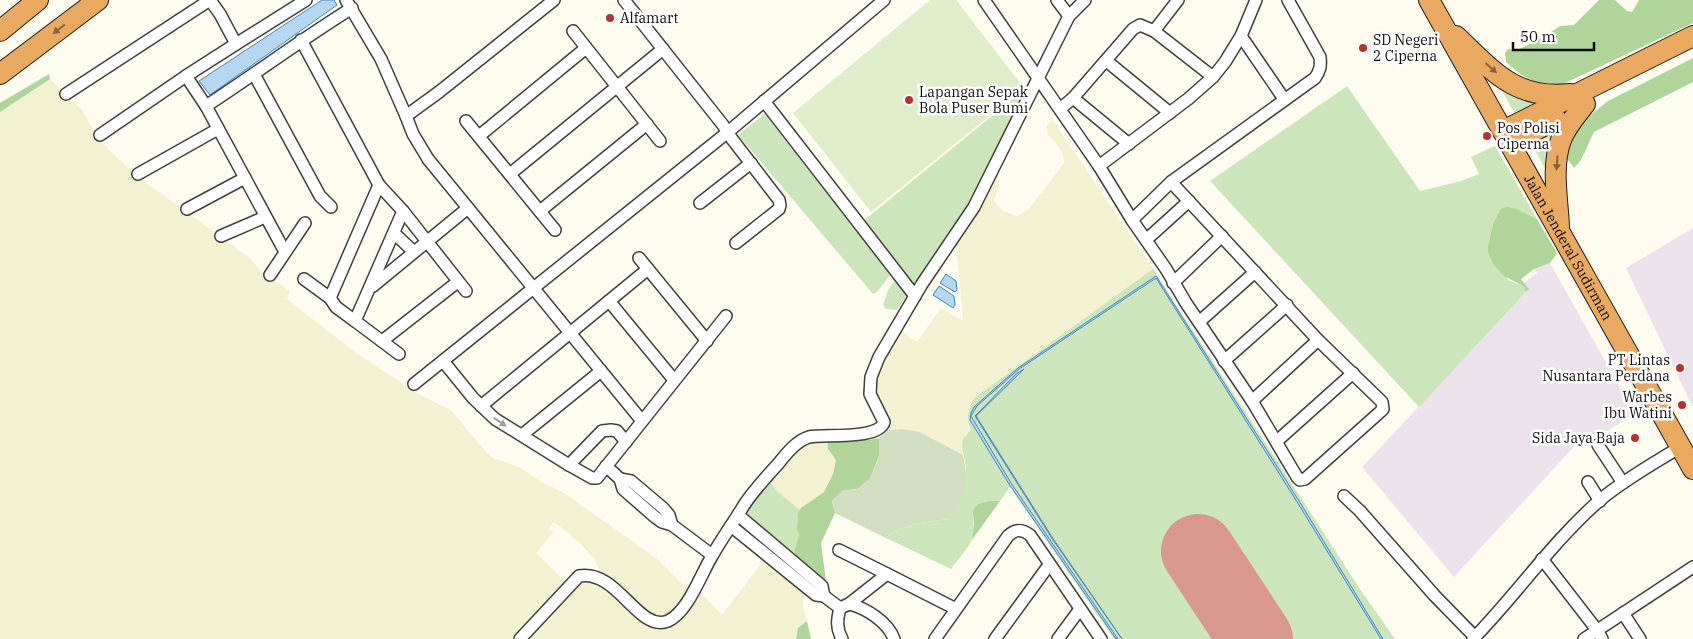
<svg xmlns="http://www.w3.org/2000/svg" width="1693" height="639" viewBox="0 0 1693 639" font-family="'IBM Plex Serif',serif">
<rect width="100%" height="100%" fill="#fefcee"/>
<g fill="#ebe2eb">
<path d="M1693,228V406H1692L1626,268Z"/>
<path d="M1550,263L1635,414L1607,431L1593,434L1580,440L1454,577L1362,467L1529,289L1524,283L1537,273L1534,269Z"/>
</g>
<g fill="#f2f1d0">
<path d="M50,79L82,110L99,139L115,156L141,179L250,258L260,270L290,292L287,299L355,352L420,395L451,410L485,451L493,458L521,468L545,484L563,492L656,558L686,588L691,587L671,616H662L650,613L643,609L620,585L601,574L595,560L578,541L554,522L549,528L553,533L536,553L568,584L516,639H0V112Z"/>
<path d="M1052,119L1153,269L974,398L971,429L966,434L962,447L963,455L932,438L902,429L888,430L887,423L876,395L878,373L898,329L917,342L941,308L963,321L956,243L970,223L986,198L998,168L999,186L994,201L1003,211L1017,216L1029,209L1064,163L1063,154L1056,143L1048,135L1047,126Z"/>
<path d="M827,438L828,449L836,460L833,474L824,492L805,505L800,510L778,492L769,481L792,453L808,443Z"/>
<path d="M764,560L803,592V608L807,621L798,628L796,639H527L573,587L586,580H596L636,614L658,629H669L675,622L698,590L722,615Z"/>
</g>
<g fill="#cde5ba">
<path d="M1497,82L1548,99L1515,114Z"/>
<path d="M1347,86L1420,191L1461,181L1479,174L1471,157L1495,146L1537,219L1517,209L1493,224L1488,245L1508,280L1523,286L1526,292L1419,407L1210,181Z"/>
<path d="M1025,89L972,200L912,287L862,222Z"/>
<path d="M766,113L856,226L891,274L877,292L873,294L738,135Z"/>
<path d="M1560,124L1549,176L1531,142Z"/>
<path d="M1153,269L1360,589L1395,639H1285L1218,538L1177,564L1226,639H1114L1010,487L1000,501L978,504C969,519 977,525 972,539C968,549 957,560 951,569L886,538C897,525 932,521 949,519L962,495L966,467L962,447L963,439L971,429C965,418 969,409 974,398Z"/>
<path d="M896,279L908,294L897,310L886,309L883,305L888,290Z"/>
<path d="M769,481L778,492L800,510C796,518 798,526 799,534C800,541 796,548 794,554L743,515Z"/>
</g>
<g fill="#b0d59a">
<path d="M1599,0H1615L1627,11L1632,12L1639,0H1693V23L1563,84C1536,85 1526,80 1506,62L1505,53L1508,49L1517,50L1544,37L1560,26L1574,25Z"/>
<path d="M1693,58V82L1594,132C1587,145 1584,159 1574,168L1566,157L1579,124L1608,101Z"/>
<path d="M49,74L50,79L0,112V103Z"/>
<path d="M1507,207L1517,209L1537,219L1557,253L1550,263L1534,269L1521,279L1529,289L1526,292L1523,286L1504,276L1494,265L1488,253V245L1493,224L1501,209Z"/>
<path d="M827,438L869,440L879,438V456L870,479L857,489L843,491L832,501L835,513L821,543L826,581L820,579L794,554L799,535L797,529L798,513L801,508L824,492L833,474L836,460L828,449Z"/>
<path d="M990,501H1000L972,540L974,525L973,510L978,504Z"/>
<path d="M807,621L811,639H796L798,628Z"/>
</g>
<path fill="#d2dec1" d="M902,429L920,432L963,455C969,477 964,501 949,519C932,521 897,525 886,538L835,513L832,501L843,490L857,489L870,479L879,456V438L884,434L888,430Z"/>
<path fill="#dfedcb" d="M930,0H956L1024,88L871,212L793,113Z"/>
<g fill="#b6d7f1" stroke="#4386c3">
<path d="M322,0H334L337,5L210,95L199,81Z"/>
<path d="M946,274L956,281L957,290L955,292L940,283Z"/>
<path d="M1156,276L1301,504L1383,639H1381L1299,505L1156,278L1019,369L977,406L971,416L1011,483L1118,639H1116L1009,484L970,420L971,413L974,407L1018,368Z"/>
<path d="M939,286L954,296L955,305L953,308L933,295Z"/>
<path d="M1024,369L976,416L1052,537L1122,639L1051,537L975,416L1016,374Z"/>
</g>
<g fill="none" stroke-linecap="round" stroke-linejoin="round">
<path stroke="#d8988f" stroke-width="74" d="M1198,551L1256,639"/>
<g stroke="#404040" stroke-width="14">
<g id="street">
<path d="M346,0L381,59L406,116L439,92L554,0"/>
<path d="M624,0L723,125L732,139L779,200L780,205L779,209L736,243"/>
<path d="M984,0L1099,166L1132,220L1166,269L1186,303L1252,401L1297,477L1300,480L1305,479L1380,412L1383,409L1382,402L1318,340L1171,182"/>
<path d="M1057,0L1069,16"/>
<path d="M573,31L660,141"/>
<path d="M1154,31L1178,0"/>
<path d="M1241,36L1284,99"/>
<path d="M301,40L379,185L403,211L466,291"/>
<path d="M1109,63L1170,113"/>
<path d="M254,74L320,196L331,207"/>
<path d="M186,76L206,106L285,252"/>
<path d="M66,94L210,0L220,14L236,44L306,0"/>
<path d="M1073,98L1129,144"/>
<path d="M764,101L915,296"/>
<path d="M206,106C255,74 302,39 352,8"/>
<path d="M1060,109L1073,98L1133,29L1140,25L1154,31L1213,77"/>
<path d="M406,116L413,134L428,159L642,421"/>
<path d="M466,121L555,230"/>
<path d="M100,135L186,76L236,44"/>
<path d="M479,136L586,48"/>
<path d="M1099,166L1188,99L1213,77L1225,62L1241,36L1256,0"/>
<path d="M138,174L218,129"/>
<path d="M510,174L663,49"/>
<path d="M700,203L751,163"/>
<path d="M187,209L245,178"/>
<path d="M540,211L647,124"/>
<path d="M1132,220L1171,182L1315,78C1320,71 1321,66 1320,57L1288,0"/>
<path d="M394,233L414,252"/>
<path d="M221,236L265,217"/>
<path d="M1146,240L1189,201"/>
<path d="M639,258L707,341"/>
<path d="M270,275L305,223"/>
<path d="M304,279L330,298L379,185"/>
<path d="M1173,283L1222,236"/>
<path d="M373,286L468,208"/>
<path d="M330,298L336,307L355,321"/>
<path d="M609,301L674,380"/>
<path d="M1199,322L1255,272"/>
<path d="M382,341L455,284L457,280"/>
<path d="M399,354L355,321L403,211"/>
<path d="M443,361L473,398L495,419L569,465L592,478H597L726,316"/>
<path d="M1224,361L1287,305"/>
<path d="M414,384L728,132L884,0"/>
<path d="M1252,401L1318,340"/>
<path d="M481,406L648,269"/>
<path d="M522,435L601,371"/>
<path d="M1277,441L1353,373"/>
<path d="M1598,445L1623,483"/>
<path d="M569,465L602,431L611,430L617,431L626,442"/>
<path d="M606,466L620,479L623,489L655,517L662,522L672,525L712,555"/>
<path d="M620,479L631,481L663,508L669,515L672,525"/>
<path d="M1588,482L1600,501"/>
<path d="M1344,496L1360,511L1435,596L1475,637"/>
<path d="M738,515L822,586L824,596"/>
<path d="M731,526L816,595L824,596L840,608"/>
<path d="M839,550L887,574"/>
<path d="M1542,559L1597,630L1602,639"/>
<path d="M849,604C866,608 888,622 894,639"/>
<path d="M840,608L849,604L887,574L956,609"/>
<path d="M840,608C837,620 836,628 842,639"/>
<path d="M1623,613L1640,639"/>
<path d="M520,639L579,576C618,569 638,633 668,621C688,612 701,574 712,556C722,538 734,522 744,505C754,490 766,477 778,464C786,454 796,441 809,437C825,434 879,440 884,422L870,394L871,377L879,357L922,284L974,207L1069,16L1085,0"/>
<path d="M935,639L1008,536C1015,529 1021,529 1030,535L1101,639"/>
<path d="M995,639L1049,565"/>
<path d="M1058,639L1080,609"/>
<path d="M1473,639C1517,594 1552,542 1600,500C1625,479 1653,464 1680,447"/>
<path d="M1584,639L1693,567"/>
</g>
</g>
<g stroke="#1e1e1e" stroke-width="22">
<g id="highway">
<path id="s1" d="M1429,0L1693,469"/>
<path d="M0,31L38,0"/>
<path d="M1456,36C1493,71 1515,100 1570,94"/>
<path d="M0,74L98,0"/>
<path d="M1503,131L1693,36"/>
<path d="M1510,144L1556,119"/>
<path d="M1559,227C1558,200 1551,167 1561,140C1566,127 1576,115 1585,104"/>
</g>
</g>
<use href="#street" stroke="#fff" stroke-width="11"/>
<use href="#highway" stroke="#e9a960" stroke-width="20"/>
</g>
<defs><path id="oneway-solid" d="M-6-.8H1V-3.2L6.5 0L1 3.2V.8H-6Z" transform="scale(1.25)"/></defs>
<g fill="#86633b">
<use href="#oneway-solid" transform="translate(59 29) rotate(143)"/>
<use href="#oneway-solid" transform="translate(1491 68) rotate(41)"/>
<use href="#oneway-solid" transform="translate(1557 163) rotate(94)"/>
</g>
<use fill="#9e9e9e" href="#oneway-solid" transform="translate(500 422) rotate(33)"/>
<g fill="#b23330" stroke="#fff" stroke-width="2">
<circle cx="610" cy="18" r="5"/>
<circle cx="1363" cy="48" r="5"/>
<circle cx="909" cy="100" r="5"/>
<circle cx="1487" cy="136" r="5"/>
<circle cx="1680" cy="368" r="5"/>
<circle cx="1682" cy="405" r="5"/>
<circle cx="1635" cy="438" r="5"/>
</g>
<g text-anchor="middle" dominant-baseline="central" stroke-width="5" stroke-linejoin="round" paint-order="stroke">
<g font-size="14" fill="#0d0d0d" stroke="#fff" text-anchor="start">
<text x="620" y="18">Alfamart</text>
<text x="1373" y="40">SD Negeri<tspan x="1373" dy="16">2 Ciperna</tspan></text>
<text x="919" y="92">Lapangan Sepak<tspan x="919" dy="16">Bola Puser Bumi</tspan></text>
<text x="1497" y="128">Pos Polisi<tspan x="1497" dy="16">Ciperna</tspan></text>
<text x="1670" y="360" text-anchor="end">PT Lintas<tspan x="1670" dy="16">Nusantara Perdana</tspan></text>
<text x="1672" y="397" text-anchor="end">Warbes<tspan x="1672" dy="16">Ibu Watini</tspan></text>
<text x="1625" y="438" text-anchor="end">Sida Jaya Baja</text>
</g>
<g font-size="14" fill="#0d0d0d" stroke="#fff">
<text stroke="none"><textPath href="#s1" startOffset="284">Jalan Jenderal Sudirman</textPath></text>
</g>
</g>
<path d="M1513 42v8h81v-8" fill="none" stroke="#0d0d0d" stroke-width="2.5"/>
<text x="1520" y="42" font-size="15" fill="#0d0d0d" stroke="#ffffff" stroke-width="4" paint-order="stroke">50 m</text>
</svg>
